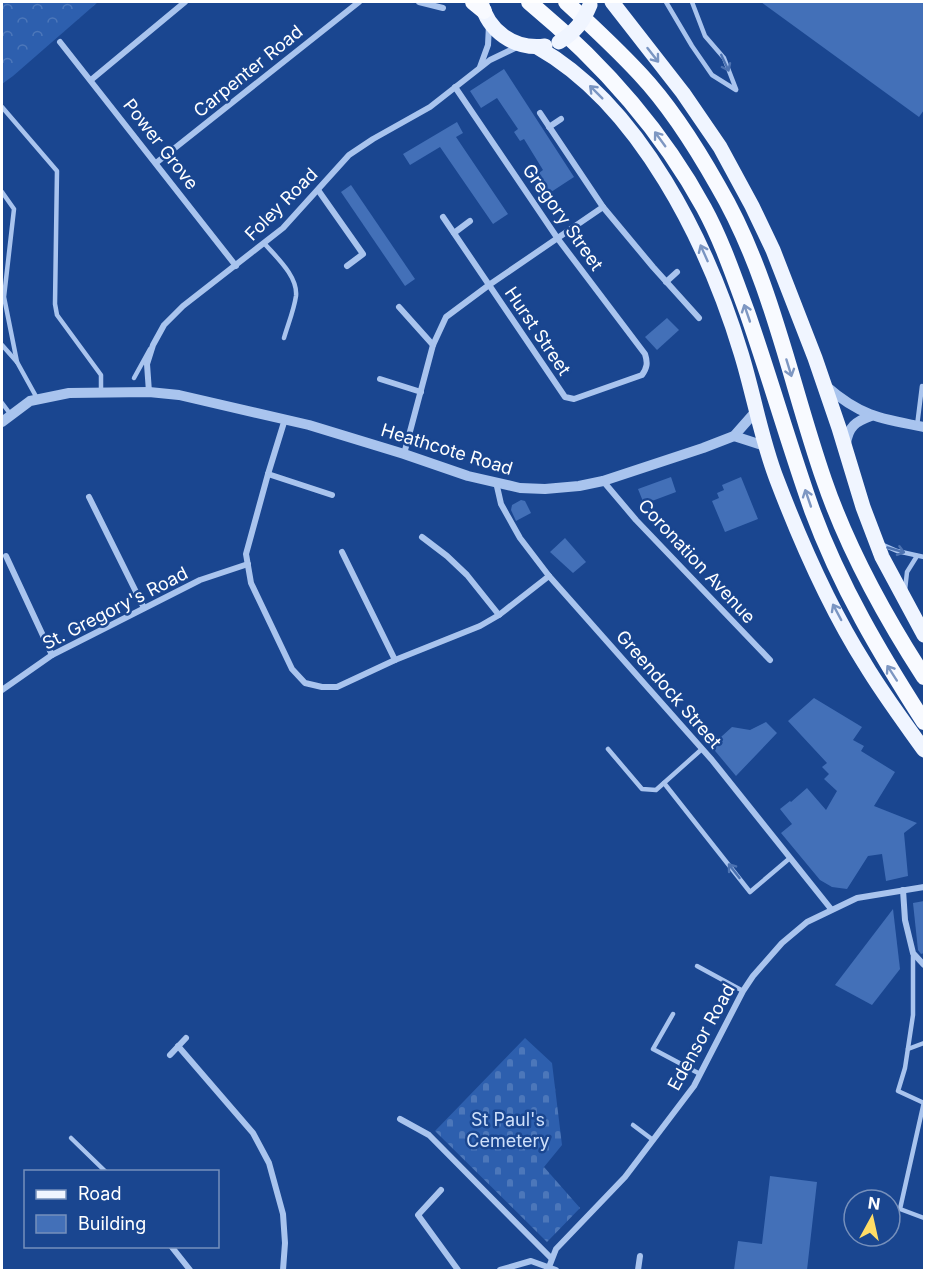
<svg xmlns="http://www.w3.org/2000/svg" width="926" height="1272" viewBox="0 0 926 1272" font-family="Inter,sans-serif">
<defs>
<pattern id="forest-crowns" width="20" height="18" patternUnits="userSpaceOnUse" patternTransform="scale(1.5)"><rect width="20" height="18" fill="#2d5fae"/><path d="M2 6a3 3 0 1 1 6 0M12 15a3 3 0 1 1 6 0" fill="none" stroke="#4c77ba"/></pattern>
<pattern id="cemetery-stones" width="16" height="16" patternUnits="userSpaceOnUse" patternTransform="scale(1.5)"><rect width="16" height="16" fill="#2d5fae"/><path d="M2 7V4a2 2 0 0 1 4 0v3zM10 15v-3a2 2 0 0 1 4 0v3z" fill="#4c77ba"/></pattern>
</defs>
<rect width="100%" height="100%" fill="#1a4690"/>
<path fill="url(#forest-crowns)" d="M2,2H98L13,76L2,84Z"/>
<path fill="url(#cemetery-stones)" d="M525,1038L552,1063L562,1145L544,1167L580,1208L547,1242L435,1131Z"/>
<g fill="#4370b8">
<path d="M761,2H924V110L919,117Z"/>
<path d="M504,69L574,177L548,194L536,175L543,170L524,139L520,141L514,132L518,129L497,98L481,108L470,91Z"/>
<path d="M457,122L463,133L456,137L508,214L493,224L440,147L410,165L403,154Z"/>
<path d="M351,185L415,279L405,286L341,192Z"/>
<path d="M667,318L679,330L657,350L645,337Z"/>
<path d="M671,477L676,492L644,504L638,489Z"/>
<path d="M741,477L758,519L725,532L712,501L719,498L717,493L724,490L722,485Z"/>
<path d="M521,500L525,501L531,513L516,521L511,510L512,505Z"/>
<path d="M565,538L586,562L573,573L550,552Z"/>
<path d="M814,698L862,727L853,740L864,746L861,751L895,772L874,806L917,823L904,833L908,876L886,881L882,854L868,856L847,889L832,887L820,880L781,833L792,824L780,809L790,801L791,802L807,788L826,810L837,791L824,779L829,774L822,767L827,763L788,721Z"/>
<path d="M766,722L777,733L736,776L711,746L732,727L750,730Z"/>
<path d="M924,901V953L921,954L918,950L913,903Z"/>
<path d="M893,909L900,969L872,1005L835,985Z"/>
<path d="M770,1176L817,1182L807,1270H734L738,1241L762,1244Z"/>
</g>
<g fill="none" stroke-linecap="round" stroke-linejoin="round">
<g stroke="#a9c4ee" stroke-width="4.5">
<path d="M666,2L692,46L712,75L736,90"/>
<path d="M692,2L705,36L724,58L736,89"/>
<path d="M2,107L57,171L55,304L57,315L101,375V392"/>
<path d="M2,192L14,209L4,297L17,362"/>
<path d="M264,243C276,257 298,276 296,296C294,310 288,324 284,338"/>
<path d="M2,345L17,362L38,400"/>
<path d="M134,378L150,349"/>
<path d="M2,403L11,415"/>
<path d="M917,426L922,386"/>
<path d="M881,544L897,551L924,557"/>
<path d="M905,590L907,572L917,556"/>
<path d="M608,749L642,789L656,790L702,749"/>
<path d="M664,783L750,892L790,858"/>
<path d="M913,953V1015L905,1068L898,1091L924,1103"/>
<path d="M697,966L743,991"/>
<path d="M673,1014L653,1049L700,1074"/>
<path d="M908,1049L924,1043"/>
<path d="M924,1102L900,1209L924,1218"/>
<path d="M633,1125L653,1140"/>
<path d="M71,1138L106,1172"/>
</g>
<g stroke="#a9c4ee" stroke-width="6">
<path d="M419,2L443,8"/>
<path d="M60,42L236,266"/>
<path d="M480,67L488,45L489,25"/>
<path d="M91,80L185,2"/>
<path d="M540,113L603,207L653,267L699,318"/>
<path d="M549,127L561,119"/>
<path d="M156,163L359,2"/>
<path d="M318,190L363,254L347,266"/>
<path d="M443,217L565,397L574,399L642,375C647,368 648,363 645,354L558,239L455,87"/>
<path d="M454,233L470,221"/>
<path d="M666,282L677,272"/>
<path d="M399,307L433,345"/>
<path d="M380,379L421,392"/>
<path d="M149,392L147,364L153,345L164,325L183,306L283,228L349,155L373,139L430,107L490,60L517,47"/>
<path d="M285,419L268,474L246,554L251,583L292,669L305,683L322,687H337L395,660L480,626L499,615L549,576"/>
<path d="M404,454L433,345L446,317L489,285L603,207"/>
<path d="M268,474L332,495"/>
<path d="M603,481L636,520L770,660"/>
<path d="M496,482L501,504L520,538L549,576L712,760L831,909"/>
<path d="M89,497L144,608"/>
<path d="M422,537L447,556L467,575L499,615"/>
<path d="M342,552L395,660"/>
<path d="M6,556L52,655"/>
<path d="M2,690L52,655L200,580L248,564"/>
<path d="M903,890L905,920L913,953L924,965"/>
<path d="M178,1046L253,1133L269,1163L283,1214L285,1243L283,1270"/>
<path d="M170,1055L186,1038"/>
<path d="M400,1119L429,1135L551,1258"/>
<path d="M441,1190L418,1215L458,1270"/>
<path d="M171,1246L190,1270"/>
<path d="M549,1267L556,1249L625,1177L694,1086L743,991L753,976L782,943L807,922L857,898L924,887"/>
<path d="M500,1270L531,1261L556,1270"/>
<path d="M638,1270L640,1256"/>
</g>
<g stroke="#a9c4ee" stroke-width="10">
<path d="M826,386C860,416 881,419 924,427"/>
<path d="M2,422L30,401L69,393L149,392L179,395L309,425L404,454L468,476L520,488L545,489L579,486L603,481L703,448L734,436L756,411"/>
<path d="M734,436L765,446"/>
<path d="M846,444C848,427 856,421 871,416"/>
</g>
<g stroke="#f0f5ff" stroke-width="15">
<path d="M481,2C488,31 514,50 545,46"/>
<path d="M612,2L683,93L720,147L752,206L773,250L815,358L839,428L863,507L882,557L924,635"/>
<path d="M537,47C640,105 708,244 741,353C754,395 761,439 777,480C801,543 829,607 865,664C883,694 904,722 924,750"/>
</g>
<g stroke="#f8faff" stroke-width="16">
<path d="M473,2L484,11"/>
<path d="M529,2C599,60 660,127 704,208C722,241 734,277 747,312C770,378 789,445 812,510C840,586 881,655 924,722"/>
<path d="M566,2C591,25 617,49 640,74C671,107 696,147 718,186C771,276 790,382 824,480C848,550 884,615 924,677"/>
</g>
<path stroke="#f0f5ff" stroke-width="15" d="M559,42C575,32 583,22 590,5"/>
</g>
<defs><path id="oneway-shaft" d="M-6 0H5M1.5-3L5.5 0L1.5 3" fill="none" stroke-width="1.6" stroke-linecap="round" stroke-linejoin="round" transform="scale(1.5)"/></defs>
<g stroke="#7a95c2">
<use href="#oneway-shaft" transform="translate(653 55) rotate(52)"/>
<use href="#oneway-shaft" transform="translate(596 92) rotate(-135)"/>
<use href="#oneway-shaft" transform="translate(704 253) rotate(-114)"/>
<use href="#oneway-shaft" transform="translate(837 612) rotate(-118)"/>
</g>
<g stroke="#4c72b1">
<use href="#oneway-shaft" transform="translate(725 63) rotate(65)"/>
<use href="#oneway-shaft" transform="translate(896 550) rotate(16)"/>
<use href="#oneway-shaft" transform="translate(734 871) rotate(-128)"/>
</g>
<g stroke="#7e97c2">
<use href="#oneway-shaft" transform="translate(660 139) rotate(-126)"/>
<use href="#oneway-shaft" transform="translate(747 313) rotate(-109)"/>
<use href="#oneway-shaft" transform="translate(789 368) rotate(73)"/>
<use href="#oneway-shaft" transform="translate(808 498) rotate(-109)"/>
<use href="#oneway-shaft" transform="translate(892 673) rotate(-123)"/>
</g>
<g text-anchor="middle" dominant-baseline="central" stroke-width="5" stroke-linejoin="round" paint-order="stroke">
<g font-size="18" fill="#fff" stroke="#1a4690">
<text transform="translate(248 71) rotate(-39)">Carpenter Road</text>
<text transform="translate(161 144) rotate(52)">Power Grove</text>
<text transform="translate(281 204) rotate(-45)">Foley Road</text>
<text transform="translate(563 217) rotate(55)">Gregory Street</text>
<text transform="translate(538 331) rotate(56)">Hurst Street</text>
<text transform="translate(447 449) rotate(17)">Heathcote Road</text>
<text transform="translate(697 561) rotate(47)">Coronation Avenue</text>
<text transform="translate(115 608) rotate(-27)">St. Gregory's Road</text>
<text transform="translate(669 689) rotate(49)">Greendock Street</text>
<text transform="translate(701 1037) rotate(-61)">Edensor Road</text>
</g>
<g font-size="18" fill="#cfe0fa" stroke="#1a4690">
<text x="508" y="1119">St Paul's<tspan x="508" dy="21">Cemetery</tspan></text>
</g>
</g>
<rect width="926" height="1272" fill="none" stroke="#ffffff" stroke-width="6"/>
<rect x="24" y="1170" width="195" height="78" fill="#1a4690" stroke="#7690bc" stroke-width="1.5"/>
<rect x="36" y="1190" width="30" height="9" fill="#f0f5ff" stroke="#7690bc" stroke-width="1.5"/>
<text x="78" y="1200" font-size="18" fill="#ffffff">Road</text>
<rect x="36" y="1215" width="30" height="18" fill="#4370b8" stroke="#7690bc" stroke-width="1.5"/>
<text x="78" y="1230" font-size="18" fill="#ffffff">Building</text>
<g transform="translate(872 1218) rotate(8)"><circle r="28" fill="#1a4690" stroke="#7690bc" stroke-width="1.5"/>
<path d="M0-4.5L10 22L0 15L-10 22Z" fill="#ffdc66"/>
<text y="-9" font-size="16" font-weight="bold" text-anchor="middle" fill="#ffffff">N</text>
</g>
</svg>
